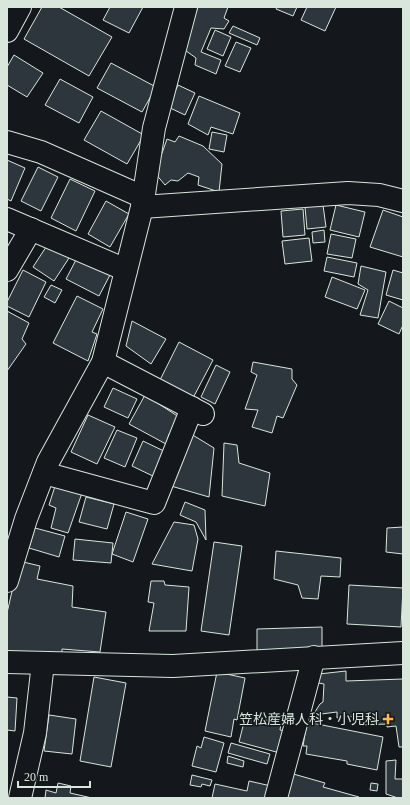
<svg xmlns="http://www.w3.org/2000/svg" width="410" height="805" viewBox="0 0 410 805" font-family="'Times New Roman','Noto Sans JP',serif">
<rect width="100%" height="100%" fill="#14181c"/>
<g fill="#2c363c" stroke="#d8e6dc">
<path d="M42,7H59L112,37L89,76L24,39Z"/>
<path d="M110,7H143L129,33L103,20Z"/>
<path d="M198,7H228L224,18L229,21L224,29L211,28L201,52L221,60L216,74L195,65L196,58L182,48Z"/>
<path d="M277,7H297L293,16L276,9Z"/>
<path d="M307,7H336L325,31L301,20Z"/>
<path d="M233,26L260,38L257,45L229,33Z"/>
<path d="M215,30L231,37L223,56L207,49Z"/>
<path d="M236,42L251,48L240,72L225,66Z"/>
<path d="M14,55L43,73L27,97L7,85V67Z"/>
<path d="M111,63L156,87L142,112L97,88Z"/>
<path d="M60,79L93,97L79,123L45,105Z"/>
<path d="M178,85L195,93L185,115L168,107Z"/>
<path d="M199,96L240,113L233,134L211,127L208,135L188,124Z"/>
<path d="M101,111L144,135L127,164L84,140Z"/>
<path d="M212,132L227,135L224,152L209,149Z"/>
<path d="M179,136L203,146L222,164L219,192L198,185L199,177L188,173L178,181L171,180L165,185L155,173L167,139L175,142Z"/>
<path d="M7,160L25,168L11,201L7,199Z"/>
<path d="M38,167L58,177L41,211L21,201Z"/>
<path d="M70,179L95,191L76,231L51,218Z"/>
<path d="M106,201L129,214L110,247L88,234Z"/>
<path d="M323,205L326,227L307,229L305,207Z"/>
<path d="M336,205L365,212L359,237L330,230Z"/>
<path d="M303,209L305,235L283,237L281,211Z"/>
<path d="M383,210L403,217V257L370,247Z"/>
<path d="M324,230L325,242L313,243L312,232Z"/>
<path d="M331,234L356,239L352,258L327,254Z"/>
<path d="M309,238L312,261L285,264L282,241Z"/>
<path d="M48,244L69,258L54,281L33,267Z"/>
<path d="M327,257L357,263L354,277L324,271Z"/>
<path d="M77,258L110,275L99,296L66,279Z"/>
<path d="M361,266L386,272L378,318L360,315L368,290L358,284Z"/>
<path d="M23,270L46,282L29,317L7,306V302Z"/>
<path d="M393,270L403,273V300L386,295Z"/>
<path d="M332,277L365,290L357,309L325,297Z"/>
<path d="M51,285L62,290L55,303L44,297Z"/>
<path d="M77,296L103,309L92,332L97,334L88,361L53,343Z"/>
<path d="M389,301L403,308V325L399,334L378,324Z"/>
<path d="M7,311L29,323L22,339L26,344L7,371Z"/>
<path d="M132,321L166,339L151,364L126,346Z"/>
<path d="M179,342L213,360L193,398L160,380Z"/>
<path d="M253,362L292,369V379L297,385L283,418L277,416L272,433L252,427L258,410L245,409L257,375L251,372Z"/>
<path d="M216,365L230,372L215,404L201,397Z"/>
<path d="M113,388L137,399L128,418L104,407Z"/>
<path d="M145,395L179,417L172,434H169L166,444L129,424Z"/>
<path d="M88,415L115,427L97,464L71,452Z"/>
<path d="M117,430L137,438L125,467L104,458Z"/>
<path d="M191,434L214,448L209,497L171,486Z"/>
<path d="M143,441L168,453L157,478L132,466Z"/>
<path d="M224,443L237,445L239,463L270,473L265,506L222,496Z"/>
<path d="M55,486L82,493L68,533L51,528L56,508L49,505Z"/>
<path d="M86,497L114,504L107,529L79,522Z"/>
<path d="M185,502L205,510L206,540L196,522L180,515Z"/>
<path d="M126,512L148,519L133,562L112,554Z"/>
<path d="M174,522L194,525L198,539L192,571L152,564Z"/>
<path d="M403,527V554L386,552L387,528Z"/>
<path d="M35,528L65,536L59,557L29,548Z"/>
<path d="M75,539L113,543L111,563L73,560Z"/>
<path d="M214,542L242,546L229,635L201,631Z"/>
<path d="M276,551L341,558L340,577L321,576L318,599L302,598L298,585L274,579Z"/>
<path d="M19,561L40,566L37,579L73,586L72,607L106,612L100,652L62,649V656L7,652V613Z"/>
<path d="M151,581H164L165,585L189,587L186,631H149L154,603L148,602Z"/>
<path d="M349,585L403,588L401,627L347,624Z"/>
<path d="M322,627V649L257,651V629Z"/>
<path d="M346,671V681L403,679V747H399L396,726L387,727V724L359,725L358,716L337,718V712L313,715L320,704L323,702L324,684L318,683L319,674Z"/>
<path d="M217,672L245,678L237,720L234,719L231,737L205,731Z"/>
<path d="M94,677L126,683L111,767L80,761Z"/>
<path d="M7,697L17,698L15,731L7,730Z"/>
<path d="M246,714L281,724L280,730L285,731L280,753L239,742Z"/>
<path d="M49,715L76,719L72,754L44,751Z"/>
<path d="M307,722L383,737L377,770L347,764V761L306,754L307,746H303Z"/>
<path d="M204,737L224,743L216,772L192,766L197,746L201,748Z"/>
<path d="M231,743L270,754L267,764L228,753Z"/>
<path d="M228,756L244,761L243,767L227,763Z"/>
<path d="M396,760L395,779H403V798H398L386,794V761Z"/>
<path d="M290,773L325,783L323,787L359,797L358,798H283Z"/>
<path d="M192,775L212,780L210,786L202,784L201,787L190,785Z"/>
<path d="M249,781L271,786L268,798H212L215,784L247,791Z"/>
<path d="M58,783L71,786L70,793L92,798H45L46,790L56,793Z"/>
<path d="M371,783L378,784L377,791L370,790Z"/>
</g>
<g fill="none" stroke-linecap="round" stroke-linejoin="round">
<g stroke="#d8e6dc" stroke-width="24">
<g id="minor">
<path d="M7,31L20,7"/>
<path d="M7,142L41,152L143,197"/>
<path d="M142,207L348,193L379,195L403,201"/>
<path d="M7,219L126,270"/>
<path d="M7,270L31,229"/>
<path d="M103,362L203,414"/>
<path d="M44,473L154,503L192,408"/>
<path d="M7,581L26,519L48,462L103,362L142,207L154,128L186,7"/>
<path d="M7,662L173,666L403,653"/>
<path d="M20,798L35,733L43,663"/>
<path d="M276,798L314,657"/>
</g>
</g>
<use href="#minor" stroke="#14181c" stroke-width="22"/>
</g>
<path fill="#ffb74d" stroke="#14181c" stroke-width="1.5" d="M386 713h4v4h4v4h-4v4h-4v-4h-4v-4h4z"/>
<g text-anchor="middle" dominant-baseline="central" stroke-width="3" stroke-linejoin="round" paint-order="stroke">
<g font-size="14" fill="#d8e6dc" stroke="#14181c" text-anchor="end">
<text x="379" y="719">笠松産婦人科・小児科</text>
</g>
</g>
<rect width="410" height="805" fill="none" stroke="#d8e6dc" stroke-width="16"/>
<path d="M18 781v6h72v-6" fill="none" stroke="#d8e6dc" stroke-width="2"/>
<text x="24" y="781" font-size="12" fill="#d8e6dc" stroke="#14181c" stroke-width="3" paint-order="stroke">20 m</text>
</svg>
